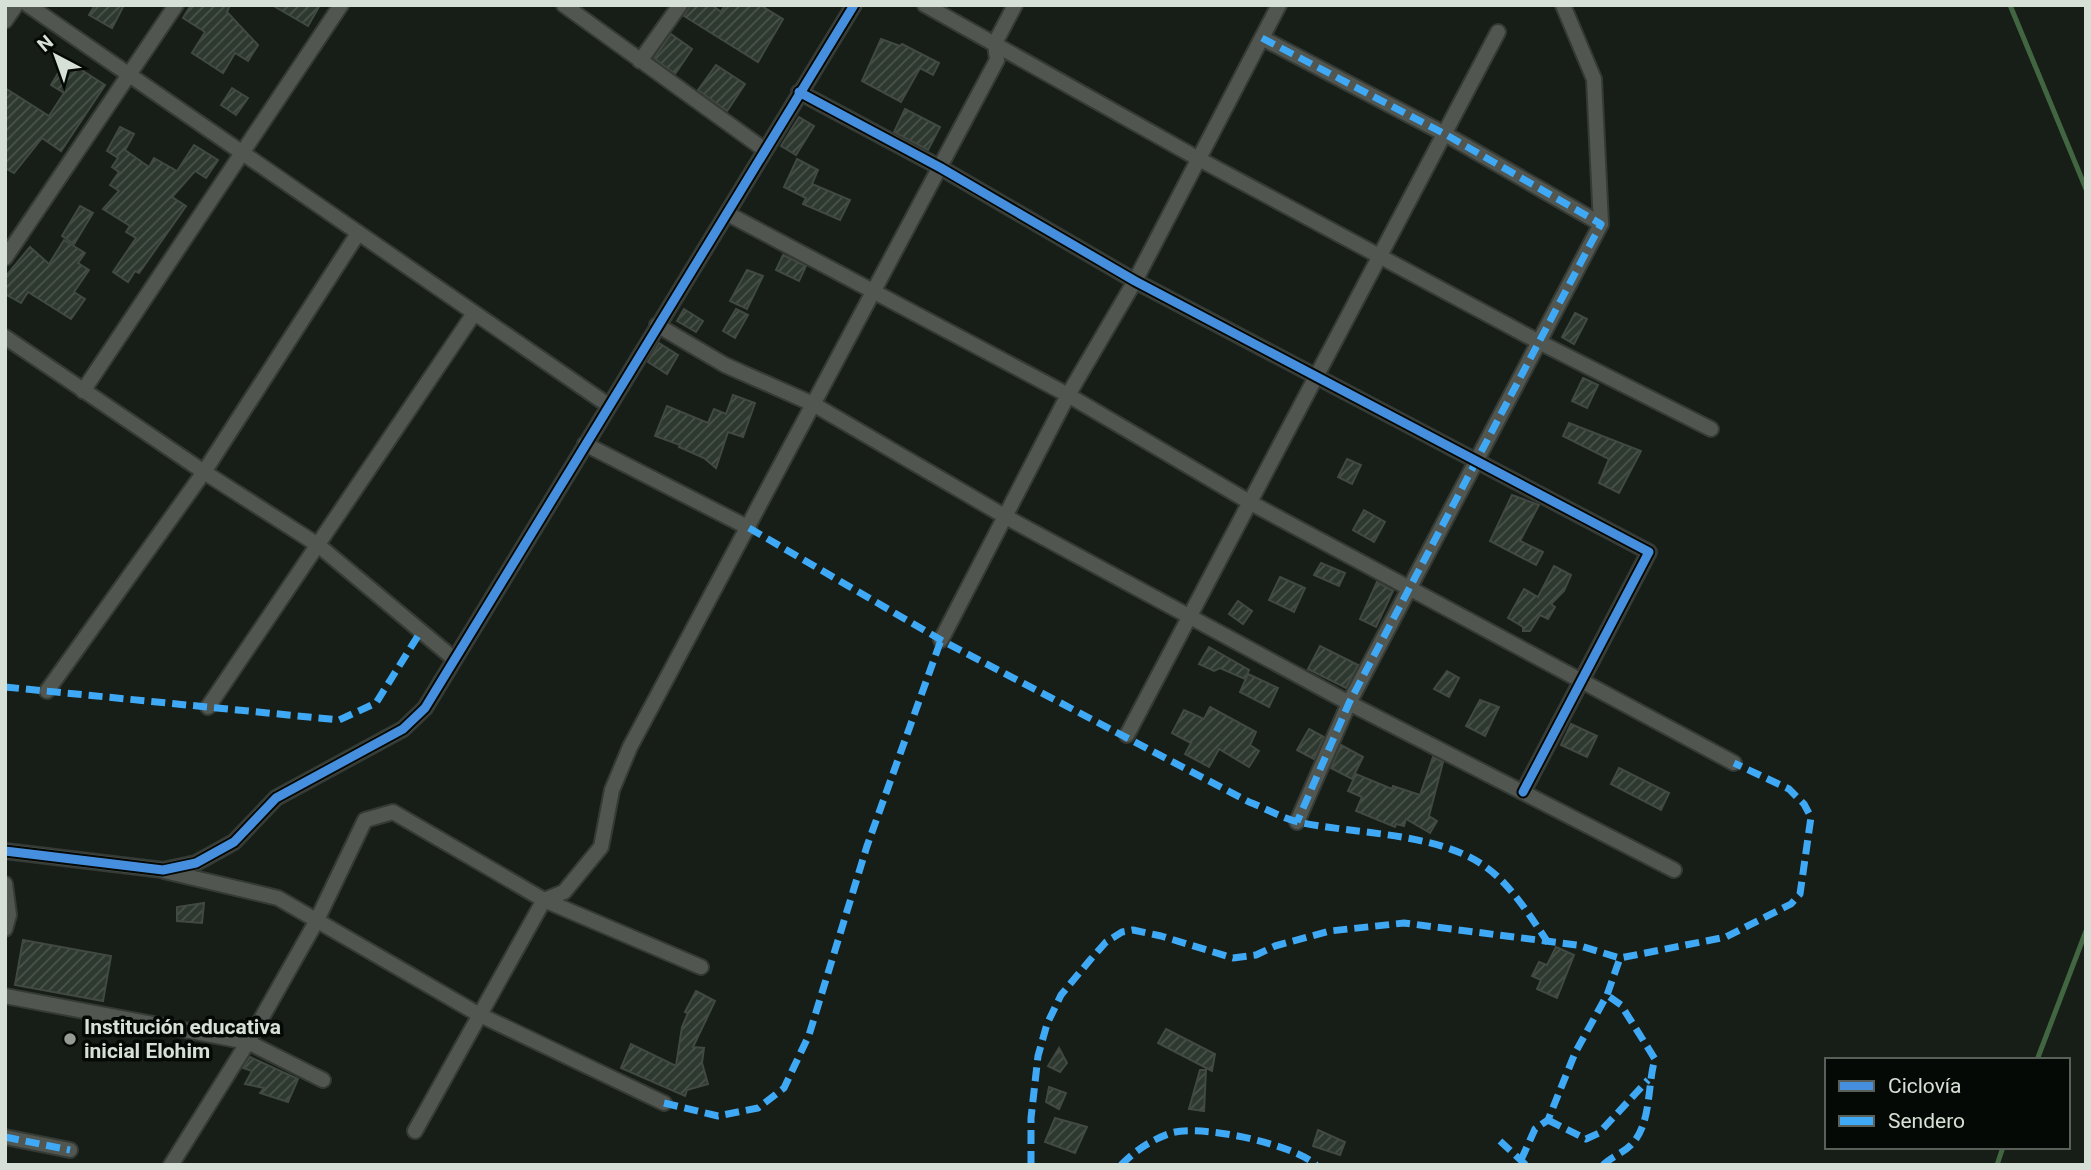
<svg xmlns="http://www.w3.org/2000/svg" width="2091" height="1170" viewBox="0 0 2091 1170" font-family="Roboto,sans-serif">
<defs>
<pattern id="building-hatch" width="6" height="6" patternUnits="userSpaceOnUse" patternTransform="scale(1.75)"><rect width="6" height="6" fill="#2d382e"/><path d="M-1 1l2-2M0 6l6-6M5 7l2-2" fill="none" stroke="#4b544c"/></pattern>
</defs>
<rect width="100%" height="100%" fill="#171e17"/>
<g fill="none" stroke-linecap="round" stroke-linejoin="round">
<g stroke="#426642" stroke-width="5">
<path d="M2010,5L2086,189"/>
<path d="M2037,1060L2086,931"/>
<path d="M1997,1165L2003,1147"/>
</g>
</g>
<g fill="url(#building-hatch)" stroke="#424842" stroke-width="2">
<path d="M95,5H124L112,28L89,15Z"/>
<path d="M191,5H230L227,12L258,45L248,61L235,53L223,73L192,53L205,32L183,18Z"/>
<path d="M272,5H320L308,26Z"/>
<path d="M690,5H712L721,12L725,5H760L783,19L758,62L684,16Z"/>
<path d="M671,34L692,49L675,74L654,58Z"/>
<path d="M881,39L900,46L902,44L939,63L933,75L920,68L901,102L862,81Z"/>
<path d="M66,60L105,85L61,151L42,138L14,173L5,168V88L49,116L64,93L51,85Z"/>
<path d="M716,65L745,84L727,111L698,90Z"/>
<path d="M232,88L248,98L236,115L221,105Z"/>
<path d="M905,109L940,127L928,150L894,132Z"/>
<path d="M799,117L814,126L796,155L781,146Z"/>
<path d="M120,127L134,134L125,150L149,167L154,158L177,171L194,145L218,160L206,178L195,171L172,197L186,206L139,273L135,271L128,282L113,272L136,238L126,232L130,226L103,209L119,191L110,185L119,172L112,167L118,158L107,151Z"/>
<path d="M797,159L818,170L812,184L850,200L840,220L803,204L806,198L784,187Z"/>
<path d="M80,206L93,213L74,244L62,236Z"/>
<path d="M64,240L85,253L78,263L89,270L74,292L85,299L71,319L28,292L21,303L5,294V277L30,247L49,264Z"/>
<path d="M783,255L806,266L799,281L776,270Z"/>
<path d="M747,270L763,276L747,309L730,301Z"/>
<path d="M684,309L703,321L696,332L677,321Z"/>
<path d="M736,309L748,315L735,338L723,331Z"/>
<path d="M1575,313L1587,319L1574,344L1562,337Z"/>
<path d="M659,343L678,355L667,374L648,362Z"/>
<path d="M1583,378L1598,385L1587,408L1572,401Z"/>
<path d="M733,395L755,403L743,437L728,432L716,468L704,458L679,447L680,445L655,436L667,406L708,423L714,409L726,414Z"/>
<path d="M1569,423L1641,451L1619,493L1599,483L1609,459L1563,436Z"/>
<path d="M1347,459L1361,465L1352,484L1338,477Z"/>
<path d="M1512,495L1539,505L1520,541L1543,552L1536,565L1490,541Z"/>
<path d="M1364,510L1385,522L1374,542L1353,530Z"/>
<path d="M1321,563L1345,573L1339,586L1314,575Z"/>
<path d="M1554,566L1571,575L1564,591L1551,604L1555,607L1548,619L1540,615L1530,631H1523V627L1508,618L1524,589L1538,597Z"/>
<path d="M1280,577L1305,588L1294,612L1269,600Z"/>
<path d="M1377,582L1393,591L1376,627L1360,619Z"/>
<path d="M1238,601L1252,611L1243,624L1229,614Z"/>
<path d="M1320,646L1358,665L1346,688L1308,669Z"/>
<path d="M1209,647L1249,670L1245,679L1220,668L1214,671L1199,664Z"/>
<path d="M1447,671L1459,678L1449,697L1434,689Z"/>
<path d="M1248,674L1278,688L1269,707L1240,692Z"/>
<path d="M1480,700L1499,707L1485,736L1466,726Z"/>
<path d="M1210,707L1256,732L1250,745L1259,751L1249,767L1219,749L1209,767L1185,754L1191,743L1172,733L1184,710L1204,719Z"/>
<path d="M1571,724L1597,736L1587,757L1561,745Z"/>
<path d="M1309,729L1324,737L1314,759L1297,750Z"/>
<path d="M1341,745L1363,757L1352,779L1331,768Z"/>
<path d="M1433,757L1443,762L1429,816L1437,821L1430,833L1406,819L1404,826L1396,824L1395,827L1356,811L1362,797L1348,791L1356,774L1392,789L1393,786L1420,795Z"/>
<path d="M1619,768L1669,793L1661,810L1611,784Z"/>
<path d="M204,903L202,923L177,921V907Z"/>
<path d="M23,940L111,956L103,1001L15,985Z"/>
<path d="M1556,947L1574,955L1557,998L1537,989L1541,980L1532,976L1539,962L1547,965Z"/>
<path d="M696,991L715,1001L693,1047L704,1048L702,1063L708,1084L687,1090L685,1096L621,1068L631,1044L676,1066L682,1027L688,1013L685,1012Z"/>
<path d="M1166,1029L1215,1054L1212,1071L1158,1043Z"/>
<path d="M1059,1048L1067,1063L1060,1072L1048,1066Z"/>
<path d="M250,1057L298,1079L288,1102L260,1093L264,1088L245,1084L252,1071L243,1068Z"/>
<path d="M1200,1070H1206L1204,1111L1189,1109Z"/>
<path d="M1049,1087L1066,1093L1059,1109L1046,1102Z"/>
<path d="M1055,1118L1087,1127L1075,1153L1045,1142Z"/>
<path d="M1318,1130L1345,1142L1340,1155L1313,1146Z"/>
</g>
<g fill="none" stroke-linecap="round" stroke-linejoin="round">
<g stroke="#353a35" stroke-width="18">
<g id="street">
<path d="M28,5L608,405"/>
<path d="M564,5L765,150"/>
<path d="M925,5L1197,158L1541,343L1711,429"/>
<path d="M5,21L16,5"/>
<path d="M1262,38L1445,134L1601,224"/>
<path d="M640,61L680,5"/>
<path d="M799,92L941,168L1135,281L1649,552L1523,792"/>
<path d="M728,214L1068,395L1251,503L1734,763"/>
<path d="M5,258L176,5"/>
<path d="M657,325L725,365L813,404L1006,517L1349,703L1674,870"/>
<path d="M5,337L204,472L318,545L453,658"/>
<path d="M83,391L341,5"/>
<path d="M585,444L749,528"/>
<path d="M941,640L1068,395L1135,281L1279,5"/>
<path d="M47,691L204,472L357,235"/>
<path d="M208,707L473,315"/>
<path d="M1127,735L1498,32"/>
<path d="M1297,822L1349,703L1601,224L1594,79L1563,5"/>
<path d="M5,851L163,870L196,863L234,842L276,798L403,729L425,708L854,5"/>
<path d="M164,871L278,898L478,1014L664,1103"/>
<path d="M5,884L9,915L5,929"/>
<path d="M5,996L248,1042L323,1080"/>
<path d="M415,1131L544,900L564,892L601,847L612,790L630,747L997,60L995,43L1015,5"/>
<path d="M5,1137L70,1150"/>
<path d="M171,1165L248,1042L316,922L365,820L393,812L544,900L701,967"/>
</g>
</g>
<use href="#street" stroke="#515651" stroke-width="14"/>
<g stroke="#3fa9f5" stroke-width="7" stroke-dasharray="14 7" stroke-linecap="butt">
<path d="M1262,38L1445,134L1601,224L1349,703L1297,822"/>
<path d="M749,528L941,640L1249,802C1265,808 1282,818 1298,822C1353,834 1431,832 1480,863C1509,881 1530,916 1549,944"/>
<path d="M5,687L339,720L376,703L421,631"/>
<path d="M664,1103L718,1116L758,1108L784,1088L809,1035L867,846L941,640"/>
<path d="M1548,1120L1586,1139L1599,1133L1648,1080"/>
<path d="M5,1137L70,1150"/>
<path d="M1500,1141L1526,1165"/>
<path d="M1521,1160L1535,1129L1548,1120L1575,1053L1607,995L1620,958"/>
<path d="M1031,1165V1118L1038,1056L1047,1024L1061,995L1090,960L1106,942L1122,932L1133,930L1161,936L1233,958L1256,955L1275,946L1330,931L1404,923L1577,945L1620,958L1726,937L1791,904L1800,894L1811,817L1804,804L1789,789L1734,763"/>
<path d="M1121,1165C1136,1150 1151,1140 1171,1133C1200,1124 1294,1144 1316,1165"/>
<path d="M1603,1165C1611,1157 1623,1153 1631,1145C1652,1124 1647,1085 1655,1059L1621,1005L1607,995"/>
</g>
<g stroke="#050905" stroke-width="13">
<g id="cycleway">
<path d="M799,92L941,168L1135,281L1649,552L1523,792"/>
<path d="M5,851L163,870L196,863L234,842L276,798L403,729L425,708L854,5"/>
</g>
</g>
<use href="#cycleway" stroke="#468fdf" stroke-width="9"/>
</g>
<circle fill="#949c94" stroke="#050905" stroke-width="2.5" cx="70" cy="1039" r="7"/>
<g text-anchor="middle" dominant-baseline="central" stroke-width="7" stroke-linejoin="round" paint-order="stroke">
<g font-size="21" font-weight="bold" fill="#d7e0d7" stroke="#050905" text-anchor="start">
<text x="84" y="1027">Institución educativa<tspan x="84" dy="24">inicial Elohim</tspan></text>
</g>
</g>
<rect width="2091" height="1170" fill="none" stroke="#d7e0d7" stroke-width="14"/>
<rect x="1825" y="1058" width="245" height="91" fill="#050905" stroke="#595f59" stroke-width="2"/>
<rect x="1839" y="1081" width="35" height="10" fill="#468fdf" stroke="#595f59" stroke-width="2"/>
<text x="1888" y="1093" font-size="21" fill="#d7e0d7">Ciclovía</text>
<rect x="1839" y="1116" width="35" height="10" fill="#3fa9f5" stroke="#595f59" stroke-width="2"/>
<text x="1888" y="1128" font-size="21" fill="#d7e0d7">Sendero</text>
<g transform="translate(56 56) rotate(319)" stroke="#050905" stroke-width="5" paint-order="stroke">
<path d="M0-5L12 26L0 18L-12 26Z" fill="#d7e0d7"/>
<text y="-10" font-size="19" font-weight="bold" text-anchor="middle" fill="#d7e0d7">N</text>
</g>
</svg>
